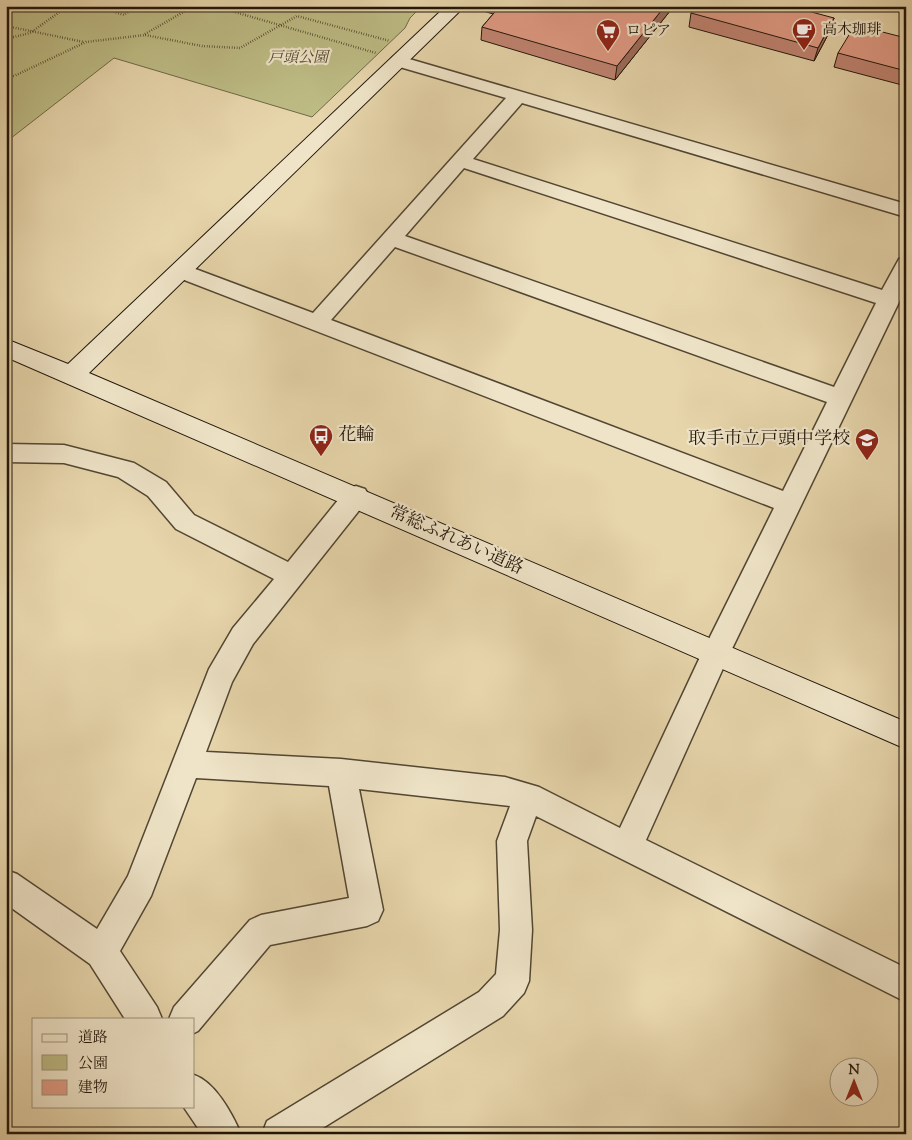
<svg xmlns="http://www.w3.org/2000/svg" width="912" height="1140" viewBox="0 0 912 1140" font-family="'Sorts Mill Goudy','Noto Serif JP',serif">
<rect width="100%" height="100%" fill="#e7d5ab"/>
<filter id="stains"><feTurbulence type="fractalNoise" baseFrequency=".004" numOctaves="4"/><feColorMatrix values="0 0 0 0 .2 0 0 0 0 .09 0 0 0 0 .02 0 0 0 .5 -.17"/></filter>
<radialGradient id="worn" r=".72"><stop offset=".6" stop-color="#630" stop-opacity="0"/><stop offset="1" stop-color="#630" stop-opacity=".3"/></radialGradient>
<path fill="#bdbb84" stroke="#6f6847" d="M6,6H422L410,18L405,28L312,117L114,58L6,142Z"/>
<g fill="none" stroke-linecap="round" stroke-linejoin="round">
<g stroke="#524632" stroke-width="3">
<g id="street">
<path d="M399,56L906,204V217L522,103L473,159L882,290L899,259L906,257V287L900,300L729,655L646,840L906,968V1002L536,816L527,841L532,930L529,981L524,993L503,1016L313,1134H262L267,1121L479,992L496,974L500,930L497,841L510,806L359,789L383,910L378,921L367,926L270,945L198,1031L194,1033V1019H169L174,1007L250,920L261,915L349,898L329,786L196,778L151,896L120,951L157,1007L162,1019H125L90,964L6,904V870L17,874L97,929L128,876L209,669L233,628L274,579L176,529L148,496L118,477L64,463L6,462V444L64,445L134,463L166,482L194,515L288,562L347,489L356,486L365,489L369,496L365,503L253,644L232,682L206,752L341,759L505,777L539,787L620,828L701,655L774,508L174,276L171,271L174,266L182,264L313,313L506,98L393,65L390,61L393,57ZM464,168L876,303L834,387L405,236ZM395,247L827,402L783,491L331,320Z"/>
<path d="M194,1075C215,1082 232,1113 241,1134H202L183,1106H194Z"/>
</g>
</g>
<g stroke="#21160a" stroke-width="2">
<path id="secondary" d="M446,6H465L89,373L906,722V749L6,357V339L68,364Z"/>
</g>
<g stroke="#21160a" stroke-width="2.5" stroke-dasharray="0.5 2" stroke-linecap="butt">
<path d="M97,6L124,15L136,6"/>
<path d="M214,6L376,53"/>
<path d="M6,26L84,42"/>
<path d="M145,34L194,6"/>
<path d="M6,39L30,33L68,6"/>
<path d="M6,76H14L86,42L145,35L202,46L240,48L297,16L390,41"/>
</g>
<use href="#street" fill="#efe4c8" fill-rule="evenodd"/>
<use href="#secondary" fill="#efe4c8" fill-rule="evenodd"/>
</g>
<g fill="#c18472" stroke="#21160a">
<path d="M480,6H674L615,80L481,40L482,27L493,14L480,10Z"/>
<path d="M691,13L834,18L830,31L814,61L689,27Z"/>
<path d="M906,38V77L902,85L834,67L838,53Z"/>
</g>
<g fill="#9d6c5c" stroke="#21160a">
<path d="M665,6H674L615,80L617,66Z"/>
<path d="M834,18L830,31L814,61L818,48Z"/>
<path d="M906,73V77L902,85Z"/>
</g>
<g fill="#e09a84" stroke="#21160a">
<path d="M500,6H665L617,66L482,27Z"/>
<path d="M696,6H789L834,18L818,48L691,13Z"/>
<path d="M855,25L906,38V71L838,53Z"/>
</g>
<defs>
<g id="cafe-pin" transform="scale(1.25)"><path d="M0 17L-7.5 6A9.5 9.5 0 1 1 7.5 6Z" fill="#8f2418" stroke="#efe4c8"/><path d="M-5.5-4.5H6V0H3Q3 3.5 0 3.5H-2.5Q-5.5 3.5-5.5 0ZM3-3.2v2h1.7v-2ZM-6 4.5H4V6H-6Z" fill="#fff"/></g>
<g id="supermarket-pin" transform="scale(1.25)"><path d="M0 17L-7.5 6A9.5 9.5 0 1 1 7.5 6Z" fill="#8f2418" stroke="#efe4c8"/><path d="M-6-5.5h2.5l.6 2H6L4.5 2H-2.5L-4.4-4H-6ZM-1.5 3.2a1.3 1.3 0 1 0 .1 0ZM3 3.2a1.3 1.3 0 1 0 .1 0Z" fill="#fff"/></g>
<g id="bus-pin" transform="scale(1.25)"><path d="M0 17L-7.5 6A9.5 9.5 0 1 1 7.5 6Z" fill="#8f2418" stroke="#efe4c8"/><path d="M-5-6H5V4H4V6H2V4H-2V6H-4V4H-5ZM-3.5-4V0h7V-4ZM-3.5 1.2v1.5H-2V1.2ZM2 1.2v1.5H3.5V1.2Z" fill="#fff"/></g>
<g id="school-pin" transform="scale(1.25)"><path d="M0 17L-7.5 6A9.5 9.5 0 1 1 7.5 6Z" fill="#8f2418" stroke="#efe4c8"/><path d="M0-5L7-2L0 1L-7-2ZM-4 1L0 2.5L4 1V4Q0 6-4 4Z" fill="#fff"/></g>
</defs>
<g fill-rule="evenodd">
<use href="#cafe-pin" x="804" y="30"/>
<use href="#supermarket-pin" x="608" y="31"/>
<use href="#bus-pin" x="321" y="436"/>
<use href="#school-pin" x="867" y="440"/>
</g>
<g text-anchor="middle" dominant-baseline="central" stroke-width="4.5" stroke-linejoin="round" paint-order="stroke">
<g font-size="15" fill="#21160a" stroke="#efe4c8" text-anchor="start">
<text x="822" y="30">高木珈琲</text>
<text x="626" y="31">ロピア</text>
</g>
<g font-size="15" font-style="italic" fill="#50482f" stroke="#efe4c8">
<text x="298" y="58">戸頭公園</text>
</g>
<g font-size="18" fill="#21160a" stroke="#efe4c8" text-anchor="start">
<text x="338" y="436">花輪</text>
<text x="850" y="440" text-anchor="end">取手市立戸頭中学校</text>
</g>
<g font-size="18" fill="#21160a" stroke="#efe4c8">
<text transform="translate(456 541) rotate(24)">常総ふれあい道路</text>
</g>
</g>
<rect width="912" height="1140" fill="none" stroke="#e7d5ab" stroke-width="25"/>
<rect x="8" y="8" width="897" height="1125" fill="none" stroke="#21160a" stroke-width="2.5"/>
<rect x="12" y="12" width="887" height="1115" fill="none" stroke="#21160a"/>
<rect x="32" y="1018" width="162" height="90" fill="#efe4c8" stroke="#9d927c"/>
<rect x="42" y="1034" width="25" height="8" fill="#efe4c8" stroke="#9d927c"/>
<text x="78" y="1042" font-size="15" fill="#21160a">道路</text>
<rect x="42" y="1055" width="25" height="15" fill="#bdbb84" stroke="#9d927c"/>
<text x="78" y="1068" font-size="15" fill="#21160a">公園</text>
<rect x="42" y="1080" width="25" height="15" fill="#e09a84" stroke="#9d927c"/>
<text x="78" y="1092" font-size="15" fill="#21160a">建物</text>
<g transform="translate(854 1082)"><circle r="24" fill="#efe4c8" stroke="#9d927c"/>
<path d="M0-4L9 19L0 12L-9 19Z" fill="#8f2418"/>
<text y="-8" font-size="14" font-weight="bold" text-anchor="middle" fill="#21160a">N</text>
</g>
<rect width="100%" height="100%" filter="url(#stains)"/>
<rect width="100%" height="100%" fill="url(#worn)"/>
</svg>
